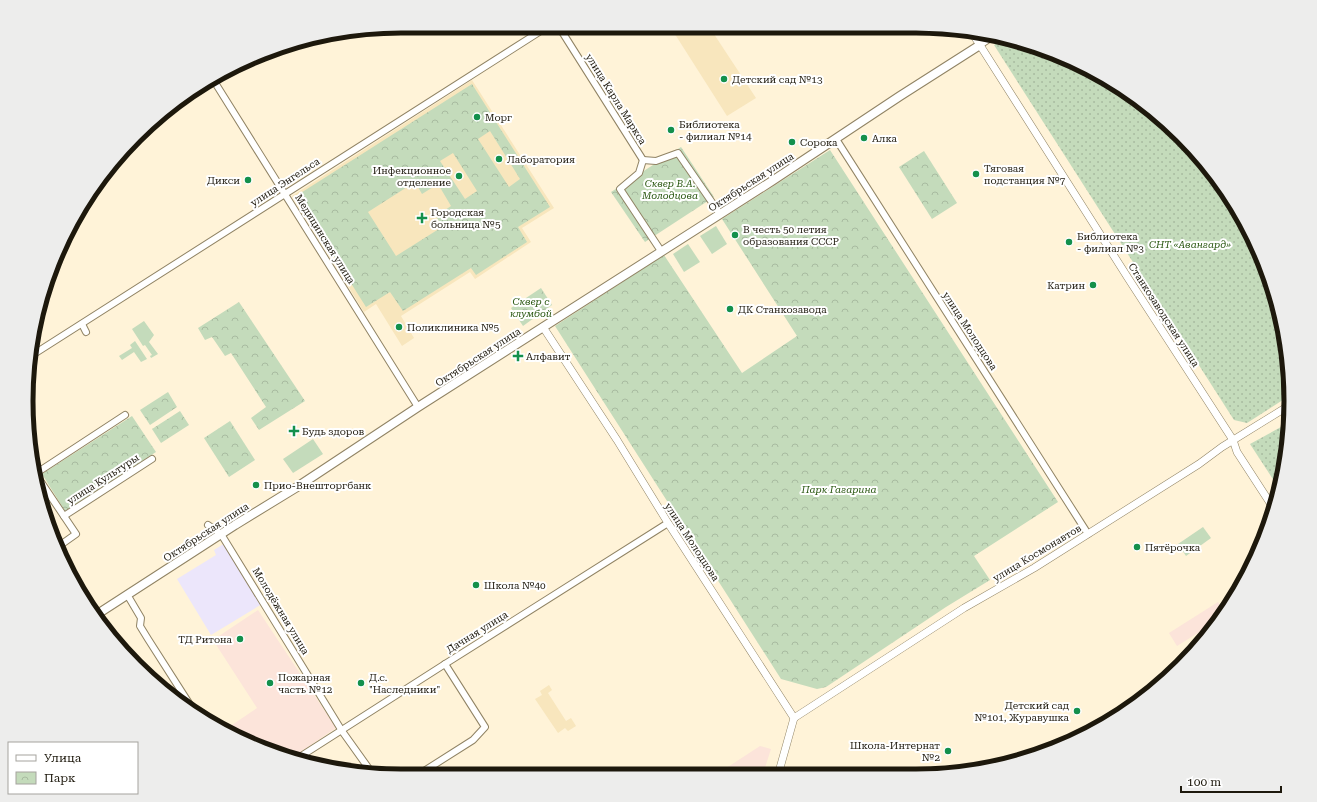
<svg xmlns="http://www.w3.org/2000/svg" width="1317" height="802" viewBox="0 0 1317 802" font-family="'Roboto Serif',serif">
<defs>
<pattern id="park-crowns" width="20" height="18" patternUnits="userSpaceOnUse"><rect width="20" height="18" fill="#c4dbbb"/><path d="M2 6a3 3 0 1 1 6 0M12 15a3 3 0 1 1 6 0" fill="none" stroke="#a8bba0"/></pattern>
<pattern id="garden-dots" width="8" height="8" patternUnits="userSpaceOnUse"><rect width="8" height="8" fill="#c4dbbb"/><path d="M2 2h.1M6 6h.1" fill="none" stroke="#a8bba0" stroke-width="1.8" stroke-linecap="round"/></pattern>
</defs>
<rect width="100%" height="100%" fill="#fff3d8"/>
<path fill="#ece6fb" d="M225,543L262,604L211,635L177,579L216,555L214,550Z"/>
<g fill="#fce4da">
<path d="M1218,602L1224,612L1218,622L1217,621L1177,646L1169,633Z"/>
<path d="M258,610L336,728L293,757L258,748L226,729L257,708L213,640Z"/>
<path d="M760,746L771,749L763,774H717Z"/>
</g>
<g fill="#f8e6bd">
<path d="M671,28H710L756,98L727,116Z"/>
<path d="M472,80L554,208L522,228L531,242L475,279L470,272L401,316L414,338L402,346L376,304L364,312L292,196Z"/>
<path d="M549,685L552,690L548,693L566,721L571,718L576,726L568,731L565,728L558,733L535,699L542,695L540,691Z"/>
</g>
<g fill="#c4dbbb">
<path d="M716,226L727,244L712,254L700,236Z"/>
<path d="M688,244L700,262L684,272L673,254Z"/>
<path d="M144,321L154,335L149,342L158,354L151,358L150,356L152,355L145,345L143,346L132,329Z"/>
<path d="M135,341L147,359L141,362L134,352L122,360L119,356L132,348L130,345Z"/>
<path d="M313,439L323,454L293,473L283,459Z"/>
<path d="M1203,527L1211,538L1186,556L1178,544Z"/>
</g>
<g fill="url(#park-crowns)" fill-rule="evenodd">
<path d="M472,84L550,207L518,227L527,242L476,275L471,268L403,311L390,292L366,307L296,196ZM490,131L520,179L509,187L478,139ZM453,153L477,191L465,199L440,161ZM415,182L422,194L438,184L451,206L436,216L442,227L396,256L368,212Z"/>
<path d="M681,147L714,197L645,242L611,192Z"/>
<path d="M830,150L1058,502L974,556L990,580L946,607L826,687L817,689L781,679L555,326L664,255L742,373L797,336L722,219Z"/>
<path d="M924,151L957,203L932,219L899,167Z"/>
<path d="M541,288L552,305L523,326L511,308Z"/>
<path d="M239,302L305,401L259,430L251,418L266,407L231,353L225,356L212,337L205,340L198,328Z"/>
<path d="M168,392L177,407L150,425L140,410Z"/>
<path d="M180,411L189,425L161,443L152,429Z"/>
<path d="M132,416L156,452L65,511L42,474Z"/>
<path d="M230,421L255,460L229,477L204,438Z"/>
</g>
<g fill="url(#garden-dots)">
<path d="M1003,39L1059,54L1144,103L1198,154L1241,213L1271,280L1288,352L1289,396L1247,423L1234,420L994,45Z"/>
<path d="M1290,422V425L1280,490L1250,444Z"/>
</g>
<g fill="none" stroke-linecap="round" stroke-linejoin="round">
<g stroke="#908364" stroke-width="8">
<g id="minor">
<path d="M559,27L643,160"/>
<path d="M980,45L992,37"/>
<path d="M214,81L418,407"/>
<path d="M836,139L1088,534"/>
<path d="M661,251L620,189L639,173L643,160L656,161L678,153L720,214"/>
<path d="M82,324L86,332"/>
<path d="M34,354L547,27"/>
<path d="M38,472L125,415"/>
<path d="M39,479L76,534L59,546"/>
<path d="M64,516L152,459"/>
<path d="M208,525L221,534L342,731L372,773"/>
<path d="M128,596L141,618L140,626L148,639L194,711"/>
<path d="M298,758L445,664L668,523"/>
<path d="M421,773L473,740L485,727L445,664"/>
</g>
</g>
<g stroke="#908364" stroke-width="8">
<g id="tertiary">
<path d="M971,31L1128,278L1233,440L1237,452L1274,509"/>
<path d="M543,327L617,440L668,523L794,718L778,775"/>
<path d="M794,718L964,608L1034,568L1199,464L1222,447L1290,405"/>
</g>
</g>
<g stroke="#908364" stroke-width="10">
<path id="secondary" d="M96,615L235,525L297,487L418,407L772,181L900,96L980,45"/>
</g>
<use href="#minor" stroke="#fff" stroke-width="6"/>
<use href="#tertiary" stroke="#fff" stroke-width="7"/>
<use href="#secondary" stroke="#fff" stroke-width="8"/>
</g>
<g fill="#13904c" stroke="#fff" stroke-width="1.5">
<circle cx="724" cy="79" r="4"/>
<circle cx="477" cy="117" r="4"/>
<circle cx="671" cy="130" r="4"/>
<circle cx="864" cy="138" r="4"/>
<circle cx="792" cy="142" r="4"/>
<circle cx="499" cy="159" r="4"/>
<circle cx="976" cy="174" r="4"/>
<circle cx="459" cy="176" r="4"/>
<circle cx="248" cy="180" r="4"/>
<path d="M420 212h4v4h4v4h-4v4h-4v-4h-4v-4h4z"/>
<circle cx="735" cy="235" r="4"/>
<circle cx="1069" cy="242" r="4"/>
<circle cx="1093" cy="285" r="4"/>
<circle cx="730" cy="309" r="4"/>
<circle cx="399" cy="327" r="4"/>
<path d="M516 350h4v4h4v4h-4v4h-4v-4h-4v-4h4z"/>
<path d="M292 425h4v4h4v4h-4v4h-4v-4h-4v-4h4z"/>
<circle cx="256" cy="485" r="4"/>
<circle cx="1137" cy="547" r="4"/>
<circle cx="476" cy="585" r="4"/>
<circle cx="240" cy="639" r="4"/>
<circle cx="270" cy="683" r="4"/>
<circle cx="361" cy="683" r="4"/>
<circle cx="1077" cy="711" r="4"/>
<circle cx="948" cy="751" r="4"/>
</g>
<g text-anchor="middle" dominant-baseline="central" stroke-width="4" stroke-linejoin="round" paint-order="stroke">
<g font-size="10" fill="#1d180c" stroke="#fff" text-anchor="start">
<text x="732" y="79">Детский сад №13</text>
<text x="485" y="117">Морг</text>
<text x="679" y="124">Библиотека<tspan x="679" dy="12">- филиал №14</tspan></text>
<text x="872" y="138">Алка</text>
<text x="800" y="142">Сорока</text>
<text x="507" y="159">Лаборатория</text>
<text x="984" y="168">Тяговая<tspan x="984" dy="12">подстанция №7</tspan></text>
<text x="451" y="170" text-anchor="end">Инфекционное<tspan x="451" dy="12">отделение</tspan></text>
<text x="240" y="180" text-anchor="end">Дикси</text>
<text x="431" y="212">Городская<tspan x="431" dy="12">больница №5</tspan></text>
<text x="743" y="229">В честь 50 летия<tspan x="743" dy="12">образования СССР</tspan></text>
<text x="1077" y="236">Библиотека<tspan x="1077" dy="12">- филиал №3</tspan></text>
<text x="1085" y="285" text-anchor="end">Катрин</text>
<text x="738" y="309">ДК Станкозавода</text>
<text x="407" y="327">Поликлиника №5</text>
<text x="526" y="356">Алфавит</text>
<text x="302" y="431">Будь здоров</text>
<text x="264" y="485">Прио-Внешторгбанк</text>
<text x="1145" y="547">Пятёрочка</text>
<text x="484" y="585">Школа №40</text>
<text x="232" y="639" text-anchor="end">ТД Ритона</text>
<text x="278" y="677">Пожарная<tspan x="278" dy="12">часть №12</tspan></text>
<text x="369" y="677">Д.с.<tspan x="369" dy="12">"Наследники"</tspan></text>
<text x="1069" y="705" text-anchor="end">Детский сад<tspan x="1069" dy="12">№101, Журавушка</tspan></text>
<text x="940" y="745" text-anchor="end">Школа-Интернат<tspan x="940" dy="12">№2</tspan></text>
</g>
<g font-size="10" fill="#1d180c" stroke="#fff">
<text transform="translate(616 99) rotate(58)">улица Карла Маркса</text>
<text transform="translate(285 182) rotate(-33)">улица Энгельса</text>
<text transform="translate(751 182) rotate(-33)">Октябрьская улица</text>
<text transform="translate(325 239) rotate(58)">Медицинская улица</text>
<text transform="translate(1164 315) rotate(57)">Станкозаводская улица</text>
<text transform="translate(970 331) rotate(57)">улица Молодцова</text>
<text transform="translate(478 357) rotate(-33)">Октябрьская улица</text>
<text transform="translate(103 479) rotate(-33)">улица Культуры</text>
<text transform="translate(206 532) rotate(-33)">Октябрьская улица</text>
<text transform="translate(692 542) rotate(57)">улица Молодцова</text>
<text transform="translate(1037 553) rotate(-31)">улица Космонавтов</text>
<text transform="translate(281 611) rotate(59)">Молодёжная улица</text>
<text transform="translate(477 632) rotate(-32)">Дачная улица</text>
</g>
<g font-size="10" font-style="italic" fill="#27550e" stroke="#fff">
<text x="670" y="183">Сквер В.А.<tspan x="670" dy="12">Молодцова</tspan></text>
<text x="1190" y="244">СНТ «Авангард»</text>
<text x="531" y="301">Сквер с<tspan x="531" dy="12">клумбой</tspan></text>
<text x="839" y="489">Парк Гагарина</text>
</g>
</g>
<path d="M0 0H1317V802H0ZM401 33H916A368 368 0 0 1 1284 401V401A368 368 0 0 1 916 769H401A368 368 0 0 1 33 401V401A368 368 0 0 1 401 33Z" fill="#ededec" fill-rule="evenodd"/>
<path fill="none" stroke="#1d180c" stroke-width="5" d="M401 33H916A368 368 0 0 1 1284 401V401A368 368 0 0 1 916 769H401A368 368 0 0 1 33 401V401A368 368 0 0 1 401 33Z"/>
<rect x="8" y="742" width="130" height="52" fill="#ffffff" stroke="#a5a39e"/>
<rect x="16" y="755" width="20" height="6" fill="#ffffff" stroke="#a5a39e"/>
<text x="44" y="762" font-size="12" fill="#1d180c">Улица</text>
<rect x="16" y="772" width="20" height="12" fill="url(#park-crowns)" stroke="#a5a39e"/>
<text x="44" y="782" font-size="12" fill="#1d180c">Парк</text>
<path d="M1181 786v6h100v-6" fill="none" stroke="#1d180c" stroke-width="2"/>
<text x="1187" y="786" font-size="12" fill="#1d180c" stroke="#ffffff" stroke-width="3" paint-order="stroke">100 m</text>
</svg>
